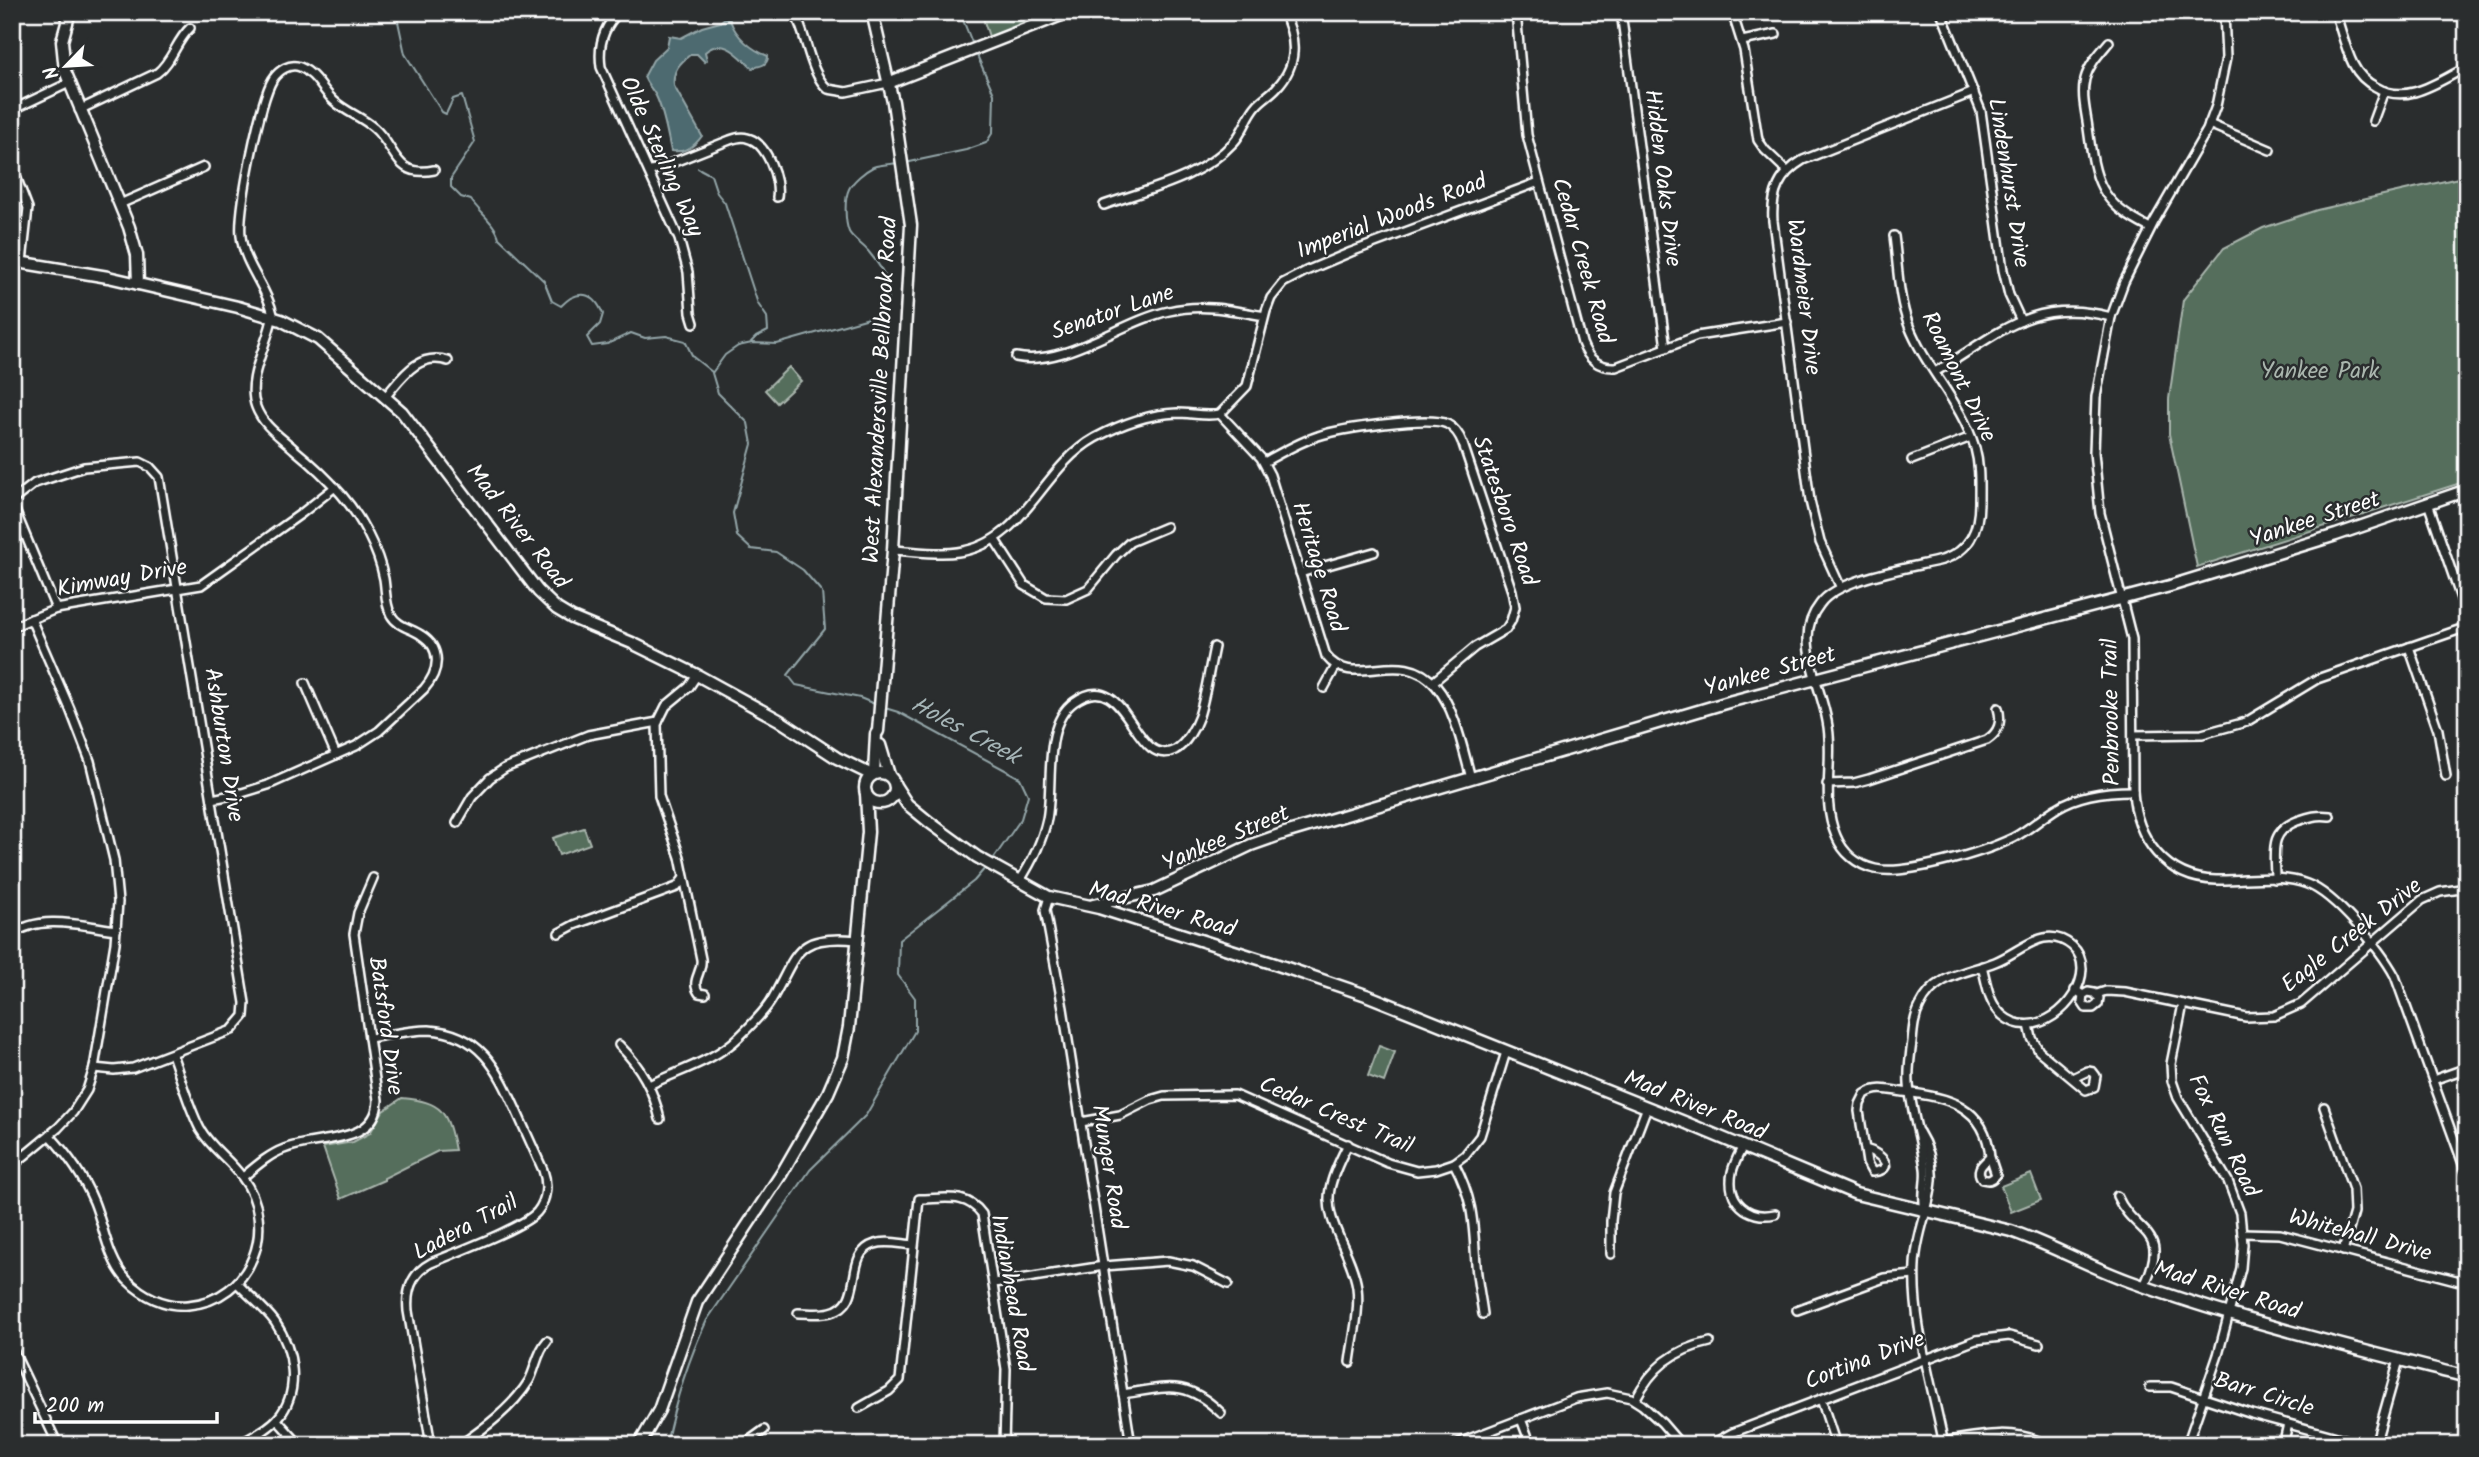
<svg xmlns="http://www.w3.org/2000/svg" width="2479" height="1457" viewBox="0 0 2479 1457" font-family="Kalam,sans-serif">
<rect width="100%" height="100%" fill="#2a2d2e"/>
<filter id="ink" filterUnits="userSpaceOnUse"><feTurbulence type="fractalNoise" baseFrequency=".0143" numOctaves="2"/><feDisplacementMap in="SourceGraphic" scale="14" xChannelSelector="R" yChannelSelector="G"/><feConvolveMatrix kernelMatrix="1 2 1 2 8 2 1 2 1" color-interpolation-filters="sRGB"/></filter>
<g filter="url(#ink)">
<g fill="#556e5c" stroke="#aab6ae" stroke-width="2">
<path d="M981,12H1069L991,43Z"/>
<path d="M2467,176V481L2197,567L2169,434V399L2183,300L2224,248L2263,228L2317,210Z"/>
<path d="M789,367L801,381L777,403L765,390Z"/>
<path d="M584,828L590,844L559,855L553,838Z"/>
<path d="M1379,1046L1395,1052L1384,1082L1368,1076Z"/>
<path d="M402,1098C443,1102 447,1111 455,1150L438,1151L384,1178V1180L341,1199L323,1147L353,1142L370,1133L383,1111Z"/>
<path d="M2031,1174L2041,1200L2011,1212L2001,1186Z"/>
</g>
<path fill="#4d6b6f" stroke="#94a6a9" stroke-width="2" d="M725,18L730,20C736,37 752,50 768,56C768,66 760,66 752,68C739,56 724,36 705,52L707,60L705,62L697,54H691C680,63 672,70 674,86L702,136C694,147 685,153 671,151C667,133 664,112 656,96C652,88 647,85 644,77L653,60L667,47L669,36L681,38L702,27L720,22Z"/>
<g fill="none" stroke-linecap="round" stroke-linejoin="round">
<g stroke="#94a6a9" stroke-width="2">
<path d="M396,12L405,54L442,112L446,114L453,99L462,96L475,142L451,178V187L461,197L471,200C480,213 496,224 499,238L544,281L552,301L561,306C578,288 594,292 603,314L600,324L587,337L592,346L607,344L631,333L645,338L666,336L685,341L693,357L712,372"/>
<path d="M962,12L963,20L973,45"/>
<path d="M905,163L966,150L986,143L993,132L994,94L976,53"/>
<path d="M698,168L711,175L717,193L725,203L758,304L767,317L768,331L756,337L751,342"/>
<path d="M877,705L860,698L796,685L788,675L825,629L822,592L803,570L776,552L751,549L737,536L733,513L752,444L748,423L718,393L712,373L725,355L738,346L752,343L777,344L876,316C901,296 885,271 868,251C863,245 853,239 849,232C845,222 844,199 849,189C853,181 865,171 873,167C880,164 891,164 899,163"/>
<path d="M885,708L898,712L1020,778L1028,795L1021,819L992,861"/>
<path d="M666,1445C675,1402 688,1360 707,1320L810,1170L866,1115L915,1031V998L898,975L899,940L974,881L986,867"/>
</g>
<g stroke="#fff" stroke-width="12">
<g id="street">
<path d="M619,12C603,27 598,46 601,67L679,239L688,272L691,313L694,323"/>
<path d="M794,12C807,34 809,73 828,89L846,92L888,83"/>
<path d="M1516,12L1527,135L1582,343C1588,359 1598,368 1616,367L1697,336L1787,322"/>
<path d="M1621,12L1666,348"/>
<path d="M1732,12L1744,50L1758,140L1765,150L1787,171"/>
<path d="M1941,12L1981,111L2003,270L2009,295L2021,321"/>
<path d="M2224,12L2226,58L2216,106L2207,130L2154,222L2124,282L2111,317L2096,397L2094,452L2100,513L2132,639L2133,791C2136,838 2165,879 2216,880C2246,881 2278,873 2307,884C2335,894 2381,950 2395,976L2467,1175"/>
<path d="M2335,12C2341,29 2345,48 2353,64C2358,74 2366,82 2376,87C2407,106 2439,81 2467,67"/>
<path d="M1742,41L1776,34"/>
<path d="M2109,42C2100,53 2089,64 2085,79C2081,95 2086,112 2088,128C2095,181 2099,203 2150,228"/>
<path d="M12,110L69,83"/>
<path d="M79,110L157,73C172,62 176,41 190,28"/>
<path d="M2373,121L2384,91"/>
<path d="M2209,124L2270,150"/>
<path d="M12,166L28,208L22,262"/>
<path d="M649,172L730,140C736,138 742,136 747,138C767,142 780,180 777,197"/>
<path d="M120,204L204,167"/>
<path d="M1104,205C1149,189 1200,179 1234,142C1244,131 1247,116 1257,105C1263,98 1271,94 1277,87C1298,65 1297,38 1283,12"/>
<path d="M1894,236C1898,265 1898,298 1909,326C1926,369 1962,403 1975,448C1980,466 1979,484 1979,502C1979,530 1970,551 1942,560C1910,568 1838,578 1820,604C1812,614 1808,626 1808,638C1808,666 1822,693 1827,721C1835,758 1820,799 1836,836C1843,853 1857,865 1875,869C1906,876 1984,852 2013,838C2029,830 2042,817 2057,808C2079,794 2107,791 2133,791"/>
<path d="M1016,357C1065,367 1122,321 1169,311C1202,303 1232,310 1264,316"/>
<path d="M1935,372C1998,335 2032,296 2111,317"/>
<path d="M386,396C403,376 418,352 448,361"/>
<path d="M1220,414L1261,458L1270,475L1326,656C1353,691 1401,645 1436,686C1455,708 1463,750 1471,778"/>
<path d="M1912,460L1971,437"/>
<path d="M1264,462C1281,453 1299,442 1318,436C1338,429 1430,415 1447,424C1455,428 1460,436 1463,444L1512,591L1515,607L1511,621L1506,629L1475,647L1433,682"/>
<path d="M12,501L35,483L84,467L140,462L150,467L159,477L245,1003L244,1016L232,1030L133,1068L114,1070L94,1068"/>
<path d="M12,503L56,609"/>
<path d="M2428,503L2467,616"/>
<path d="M995,540L1024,585L1046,598L1066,599L1088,589L1116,555L1130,542L1166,527"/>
<path d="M893,550C914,551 937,555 958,552C1025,543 1041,468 1095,438C1121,424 1148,414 1177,413C1191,413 1206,417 1220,414L1247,386L1266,311L1271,298L1283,283L1306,271L1351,252L1539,182"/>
<path d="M1300,573L1374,552"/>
<path d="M1840,586L1820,542L1810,501L1773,221C1771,194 1779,174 1803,160L1974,92"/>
<path d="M12,627L56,609L201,585L302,513L335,487"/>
<path d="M2409,647L2438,730L2446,776"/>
<path d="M697,675L689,687L666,706L657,724L659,796L680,857L701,959C703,973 690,980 699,993L705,994"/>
<path d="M305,683L336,755"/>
<path d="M1324,688L1336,666"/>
<path d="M2133,735L2202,734L2246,722L2317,679L2467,627"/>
<path d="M1827,784L1854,783L1869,779L1987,740C1999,732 2002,722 1998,708"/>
<path d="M212,799L242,793L268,785L356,746L379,731L424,689C439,672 443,649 421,635C411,628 398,627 391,615C385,604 386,591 384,579C378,549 361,517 341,494C327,478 311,463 295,450C281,437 263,426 256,407C245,378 269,343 273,314C267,287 244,265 241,236C238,210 260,100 273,79C279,70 290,63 300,67C315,73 323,91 334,101C346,112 362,117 374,128C397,148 394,178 434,170"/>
<path d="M457,823L472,797L490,778L505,768L588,735L658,722"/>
<path d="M2275,879C2275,853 2268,832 2297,821C2309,817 2318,814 2330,816"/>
<path d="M1019,882C1032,862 1042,842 1047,819C1054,784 1042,725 1074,702C1128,663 1133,771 1175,750C1186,744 1195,727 1199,716C1206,694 1209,670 1214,647"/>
<path d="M1049,897L1045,910L1063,1008L1131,1445"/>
<path d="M559,933L574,925L677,887L684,878"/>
<path d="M12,935C39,913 84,926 116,930"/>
<path d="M2075,990L2083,995L2082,1002L2086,1008H2093L2098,1004L2099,998L2094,993L2088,992L2083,995"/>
<path d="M2097,994L2106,991L2125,992L2246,1017L2274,1016L2301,1004L2422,900L2440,892L2467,888"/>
<path d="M2183,1004L2171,1064L2172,1081L2178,1098L2228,1181L2240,1213L2243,1244L2241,1268L2218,1355L2187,1445"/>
<path d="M2029,1025L2032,1038L2039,1051L2086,1090L2094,1087L2096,1076L2093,1072L2088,1071L2073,1078"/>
<path d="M369,1038C389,1035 409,1030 429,1030C480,1033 497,1068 516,1110C525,1130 534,1150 543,1170C548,1184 547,1200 537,1212C523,1228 454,1253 431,1263C412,1273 406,1290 408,1311L431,1445"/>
<path d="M619,1045C641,1067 653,1089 660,1119"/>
<path d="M2433,1080L2467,1068"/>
<path d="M649,1085C678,1071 716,1060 739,1037C750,1026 763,1014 771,1001C798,955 793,934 857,940"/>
<path d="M2324,1107L2353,1189L2354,1212L2343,1251"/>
<path d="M1081,1122L1120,1115L1150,1100L1164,1096L1235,1095L1388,1163L1417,1171L1436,1169L1454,1163L1465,1155L1480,1136L1506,1052"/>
<path d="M1919,1132C1950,1182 1917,1214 1915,1265C1912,1324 1933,1387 1944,1445"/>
<path d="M50,1136C69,1156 83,1176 94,1202C104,1227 108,1260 127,1280C143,1296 165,1307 188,1305C252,1300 279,1226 242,1177C229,1159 211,1148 200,1129C188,1105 181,1079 172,1054"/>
<path d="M1348,1144C1341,1158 1333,1173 1330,1189C1323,1221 1352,1252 1357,1287C1360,1311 1353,1338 1350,1362"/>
<path d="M1743,1146C1739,1154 1734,1163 1732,1172C1726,1201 1748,1220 1775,1214"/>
<path d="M1865,1149C1881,1153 1898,1170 1872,1172L1867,1163L1859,1111L1860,1104L1865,1094C1878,1086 1889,1090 1903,1092C1945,1096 1986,1105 1990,1157C1983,1164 1975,1169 1982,1179C1989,1181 1992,1180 1996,1175L1990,1157"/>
<path d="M1454,1163C1474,1201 1473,1223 1476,1264C1477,1281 1481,1298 1483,1314"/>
<path d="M12,1166L58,1128L73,1112L87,1090L94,1068L115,943L118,902L114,860L90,761L70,709L31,619"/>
<path d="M243,1177C255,1167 268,1155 284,1149C314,1136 377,1146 378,1100L354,934L358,913L373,878"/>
<path d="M2117,1196C2135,1237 2172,1227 2144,1286"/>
<path d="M1925,1209C1921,1195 1927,1182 1925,1168C1921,1139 1911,1112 1909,1084C1908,1070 1910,1056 1912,1042C1913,1030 1914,1017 1920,1006C1935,974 1967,973 1995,962C2021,952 2045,923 2072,946C2079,952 2082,960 2082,969C2081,1004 2034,1043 2002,1015C1988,1002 1987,984 1982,966"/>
<path d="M2242,1233L2280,1234L2467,1283"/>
<path d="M1611,1254V1221L1614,1193L1647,1107"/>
<path d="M237,1283C249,1296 265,1308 275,1322C294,1350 301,1391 278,1418C268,1430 251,1437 238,1445"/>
<path d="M994,1283L1104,1266L1168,1261L1193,1266L1228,1284"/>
<path d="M1797,1310L1884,1278L1914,1275"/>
<path d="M798,1313C809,1313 820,1315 831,1312C867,1303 842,1254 875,1244C886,1240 901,1244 913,1245"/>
<path d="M12,1348L58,1445"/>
<path d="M2150,1387H2171L2252,1414L2366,1445"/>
<path d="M1123,1394C1168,1387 1186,1379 1221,1413"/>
<path d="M1821,1399L1836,1445"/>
<path d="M1635,1400C1652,1367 1673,1350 1710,1342"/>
<path d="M859,1408L889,1391L900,1380L919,1199C944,1199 966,1192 982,1214L1006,1369L1004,1445"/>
<path d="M1521,1419L1531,1445"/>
<path d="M277,1420L300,1445"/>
<path d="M1943,1442C1977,1436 2015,1427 2047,1445"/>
<path d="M460,1445C485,1428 513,1407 529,1381C536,1368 537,1352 547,1341"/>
<path d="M743,1445L764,1430"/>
<path d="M1453,1445L1576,1398L1607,1393L1631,1398L1642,1405L1662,1423L1681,1445"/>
<path d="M1710,1445L1732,1433L1976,1340L2009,1336L2039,1344"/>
<path d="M2283,1445L2288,1424"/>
<path d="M2375,1445L2399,1360"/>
</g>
</g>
<g stroke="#fff" stroke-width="15">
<g id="secondary">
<path d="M70,12L62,41L65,71L129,227L137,255L138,284"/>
<path d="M872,12L893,102L911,225L893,550L878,731L876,734L874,774"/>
<path d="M888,83L1069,12"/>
<path d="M12,261L108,277L238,307L281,320L318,339L402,412L538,591L557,609L572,618L632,643L697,675L779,720L837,758L872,775"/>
<path d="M880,745L889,775"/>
<circle cx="880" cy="788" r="15"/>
<path d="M896,787L907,804L929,822L977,857L1049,897L1099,908L1275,964L1366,995L1684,1122L1856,1194L2011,1231C2051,1245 2088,1266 2129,1281C2239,1321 2353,1348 2467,1377"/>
<path d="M1093,905L1154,891L1251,845L1285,833L1732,701L2170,586L2336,535L2467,490"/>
<path d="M639,1445L659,1410L697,1302L782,1173L828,1093L843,1058L849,1027L868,832L866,793"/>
</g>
</g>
<use href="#street" stroke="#2a2d2e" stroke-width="7"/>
<use href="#secondary" stroke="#2a2d2e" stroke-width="10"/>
</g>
</g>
<g text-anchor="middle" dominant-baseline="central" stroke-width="5" stroke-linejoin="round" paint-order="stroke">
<g font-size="23" fill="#fff" stroke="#2a2d2e">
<text transform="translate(661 157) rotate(66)">Olde Sterling Way</text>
<text transform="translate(1662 178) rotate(83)">Hidden Oaks Drive</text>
<text transform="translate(2008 183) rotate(81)">Lindenhurst Drive</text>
<text transform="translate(1392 217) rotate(-21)">Imperial Woods Road</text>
<text transform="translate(1582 261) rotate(74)">Cedar Creek Road</text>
<text transform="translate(1803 297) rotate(83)">Wardmeier Drive</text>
<text transform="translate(1113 313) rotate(-19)">Senator Lane</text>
<text transform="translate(1958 377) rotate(64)">Roamont Drive</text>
<text transform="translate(881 390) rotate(-87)">West Alexandersville Bellbrook Road</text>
<text transform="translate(1504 511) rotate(71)">Statesboro Road</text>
<text transform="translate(2315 520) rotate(-18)">Yankee Street</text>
<text transform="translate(517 527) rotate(52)">Mad River Road</text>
<text transform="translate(1318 567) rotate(73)">Heritage Road</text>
<text transform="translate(122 579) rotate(-10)">Kimway Drive</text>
<text transform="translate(1770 672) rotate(-15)">Yankee Street</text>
<text transform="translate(2112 712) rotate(-91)">Penbrooke Trail</text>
<text transform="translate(223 745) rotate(81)">Ashburton Drive</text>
<text transform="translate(1226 839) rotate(-23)">Yankee Street</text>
<text transform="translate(1162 910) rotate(16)">Mad River Road</text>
<text transform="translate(2352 936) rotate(-38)">Eagle Creek Drive</text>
<text transform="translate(385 1026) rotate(82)">Batsford Drive</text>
<text transform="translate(1695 1106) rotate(22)">Mad River Road</text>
<text transform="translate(1336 1116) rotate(23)">Cedar Crest Trail</text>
<text transform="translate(2223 1136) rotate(64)">Fox Run Road</text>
<text transform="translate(1108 1167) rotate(81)">Munger Road</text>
<text transform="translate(466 1228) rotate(-28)">Ladera Trail</text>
<text transform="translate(2360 1236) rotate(15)">Whitehall Drive</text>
<text transform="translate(2227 1291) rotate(17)">Mad River Road</text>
<text transform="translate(1011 1293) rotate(80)">Indianhead Road</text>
<text transform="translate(1865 1361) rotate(-21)">Cortina Drive</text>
<text transform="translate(2264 1395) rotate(17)">Barr Circle</text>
</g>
<g font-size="23" fill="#aab6ae" stroke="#2a2d2e">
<text x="2320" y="372">Yankee Park</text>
</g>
<g font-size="24" font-style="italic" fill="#a6b5b7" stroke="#2a2d2e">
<text transform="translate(965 731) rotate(28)">Holes Creek</text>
</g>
</g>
<rect width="2479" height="1457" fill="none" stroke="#2a2d2e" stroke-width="42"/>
<rect x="21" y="21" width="2437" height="1415" fill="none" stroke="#fff" stroke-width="2.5" filter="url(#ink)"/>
<g transform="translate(66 66) rotate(245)" stroke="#2a2d2e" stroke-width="5" paint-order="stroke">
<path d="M0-5L12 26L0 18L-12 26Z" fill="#ffffff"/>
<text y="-10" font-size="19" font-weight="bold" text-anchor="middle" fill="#ffffff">N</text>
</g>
<path d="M35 1412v10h182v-10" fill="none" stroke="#ffffff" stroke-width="3.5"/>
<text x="46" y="1412" font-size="21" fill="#ffffff" stroke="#2a2d2e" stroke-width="5" paint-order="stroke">200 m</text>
</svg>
